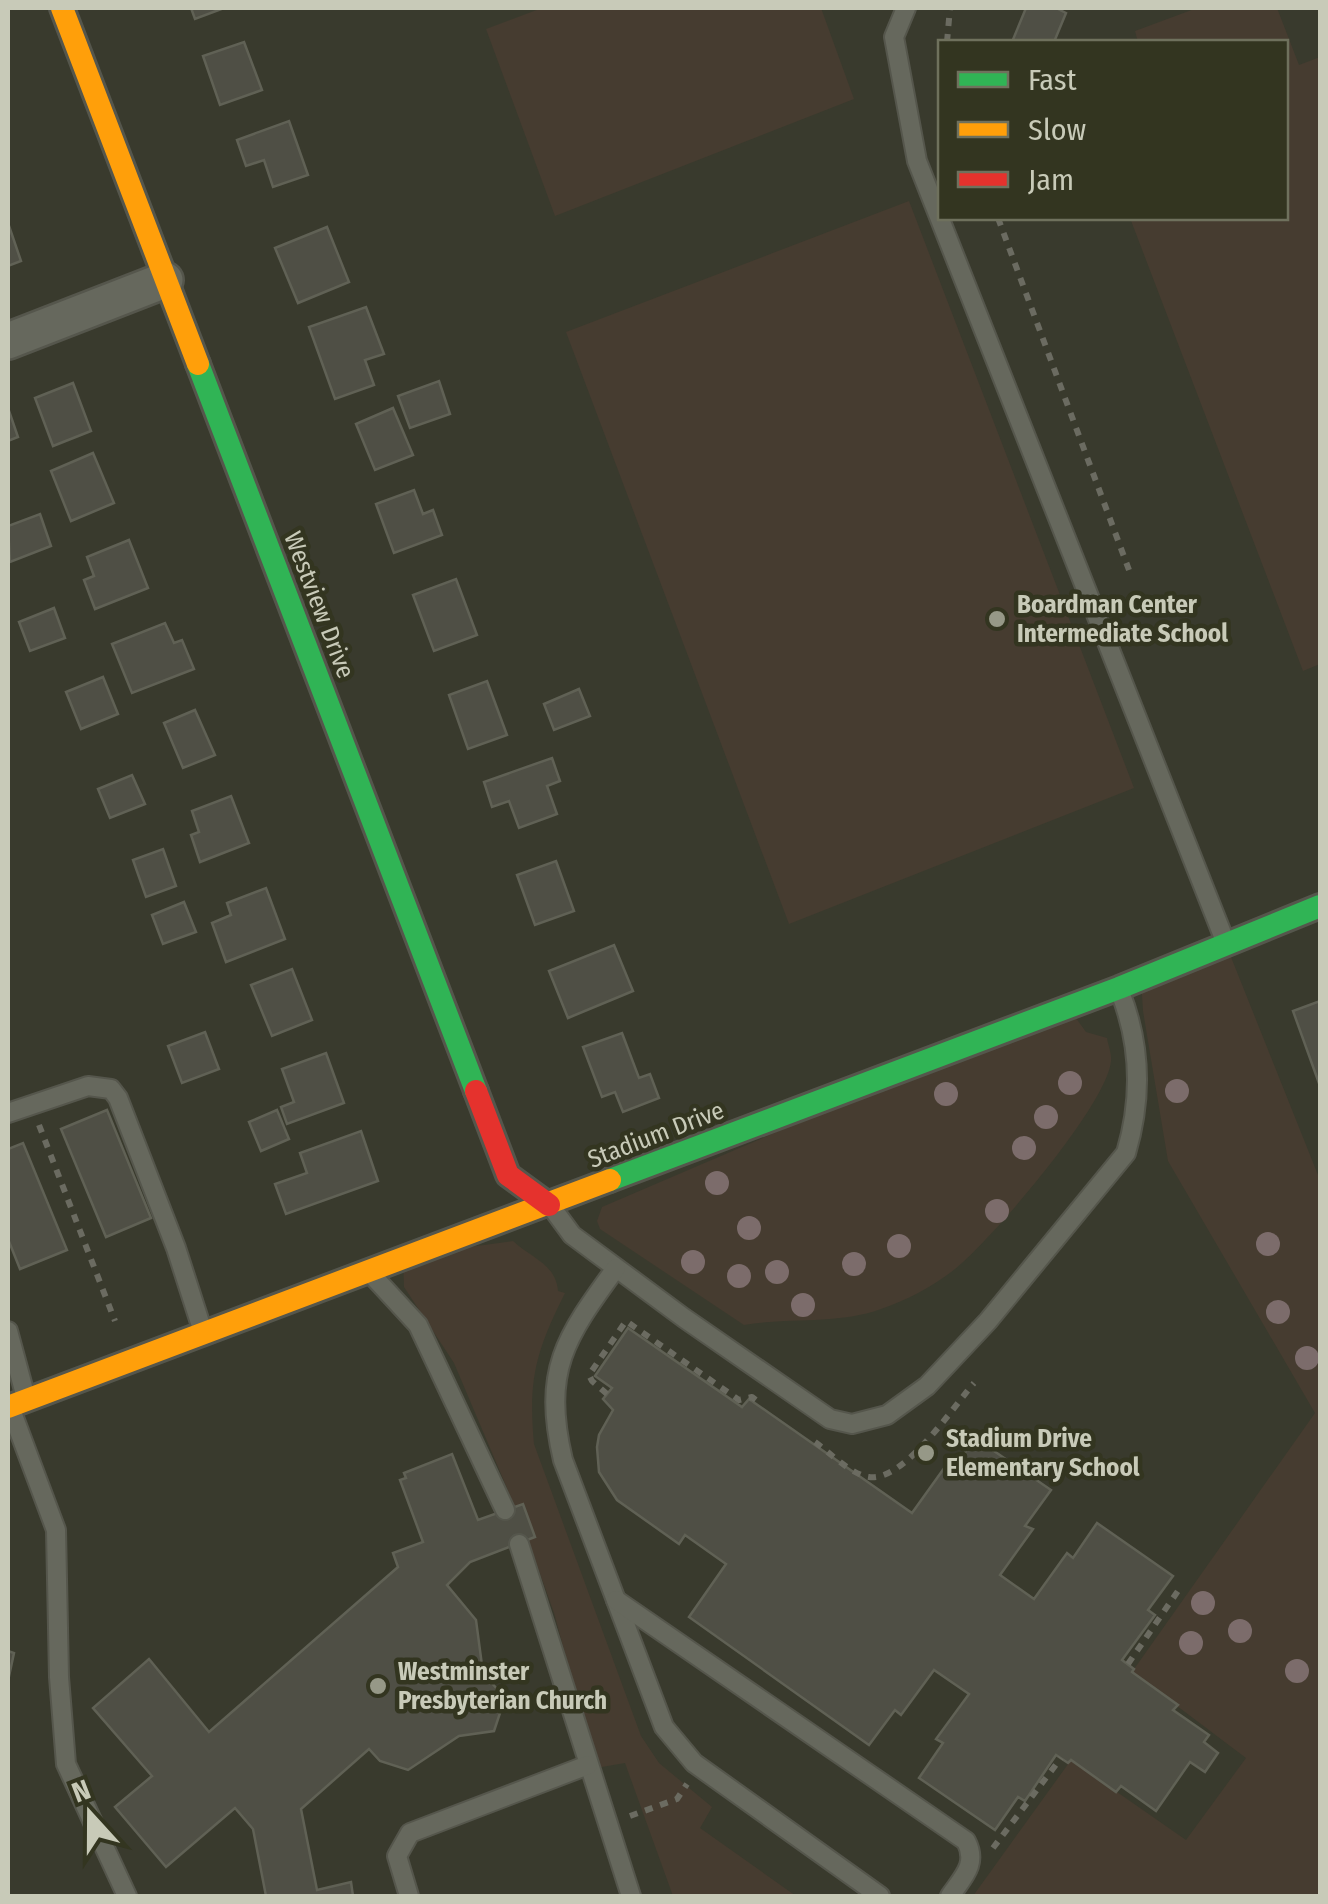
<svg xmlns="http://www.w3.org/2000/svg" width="1328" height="1904" viewBox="0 0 1328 1904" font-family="'Fira Sans Condensed',sans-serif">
<rect width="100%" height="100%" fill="#393a2d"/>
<g fill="#463c30">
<path d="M542,8H821L854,99L555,216L486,29Z"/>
<path d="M1197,8H1277L1299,65L1320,57V664L1303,671L1130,218H1286V42H1138L1135,31Z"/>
<path d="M909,201L1134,788L789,924L566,332Z"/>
<path d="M1225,942L1320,1180V1896H973L1071,1760L1186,1840L1246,1758L1132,1672L1315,1413L1168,1161L1143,1011L1141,979Z"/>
<path d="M1068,1007L1086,1032L1107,1038C1108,1045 1112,1054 1111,1061C1107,1105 992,1239 955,1269C934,1286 907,1300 881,1309C837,1325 789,1317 744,1325L600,1229L597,1221L602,1207Z"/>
<path d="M513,1241C531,1258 556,1264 558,1291L565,1293C536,1351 528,1379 534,1444L641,1736L659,1763L712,1807L700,1828L796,1896H673L625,1763L596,1768L554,1613L528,1540L535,1537L523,1504L515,1507L454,1363L404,1287L403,1256Z"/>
</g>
<g fill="#4f4f45" stroke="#606155" stroke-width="2.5">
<path d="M191,8H224L195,19Z"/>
<path d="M1026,8H1056L1066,13L1054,42H1012Z"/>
<path d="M244,42L262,90L220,105L203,56Z"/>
<path d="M289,121L308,175L273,187L264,160L246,166L237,140Z"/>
<path d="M8,223L21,261L8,266Z"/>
<path d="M327,227L349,282L298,303L275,248Z"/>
<path d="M366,307L384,354L365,360L374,385L335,399L309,327Z"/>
<path d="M439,381L450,414L410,428L398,396Z"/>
<path d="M73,383L91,431L53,446L35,398Z"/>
<path d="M8,408L18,437L8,441Z"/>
<path d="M393,408L413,455L375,470L356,424Z"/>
<path d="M93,453L114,503L71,521L51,471Z"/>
<path d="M414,490L423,514L433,510L442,535L394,553L376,504Z"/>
<path d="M40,514L51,546L10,562L8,526Z"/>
<path d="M129,540L148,588L95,609L84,580L94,576L87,557Z"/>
<path d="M456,579L477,635L434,651L413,595Z"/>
<path d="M54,608L65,638L30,651L19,622Z"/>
<path d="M165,623L174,643L182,640L194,669L132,693L112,644Z"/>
<path d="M103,677L118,714L81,729L66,692Z"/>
<path d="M487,681L507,735L468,749L449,695Z"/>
<path d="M579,689L590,716L554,730L544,704Z"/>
<path d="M195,710L215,755L183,768L164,723Z"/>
<path d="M552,758L560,781L547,786L557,814L519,828L509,801L492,807L484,782Z"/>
<path d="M132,775L145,804L110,818L98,789Z"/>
<path d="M231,796L249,843L200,862L191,835L199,832L192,811Z"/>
<path d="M163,849L176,886L146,897L133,860Z"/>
<path d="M556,861L574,911L535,925L517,875Z"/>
<path d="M266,888L285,939L226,962L212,923L231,915L227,903Z"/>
<path d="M184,902L196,932L163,944L152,915Z"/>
<path d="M614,945L633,991L568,1018L549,971Z"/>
<path d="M292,969L312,1020L272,1036L251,985Z"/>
<path d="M1320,1001V1086L1293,1011Z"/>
<path d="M205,1032L219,1069L182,1083L168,1046Z"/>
<path d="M622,1033L639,1078L650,1074L659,1098L623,1112L615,1092L602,1097L583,1047Z"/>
<path d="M326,1053L344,1103L287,1124L281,1107L294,1102L282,1069Z"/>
<path d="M107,1110L151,1218L106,1237L61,1129Z"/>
<path d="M277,1110L289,1139L261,1151L249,1122Z"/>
<path d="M361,1131L378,1181L286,1214L275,1184L307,1173L300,1153Z"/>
<path d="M23,1143L67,1250L20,1269L8,1239V1149Z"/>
<path d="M628,1328L742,1407L749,1399L912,1513L945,1467L952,1471L975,1438L1051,1490L1025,1526L1033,1529L1000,1575L1034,1599L1067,1553L1073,1558L1097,1523L1173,1576L1148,1610L1155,1615L1122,1660L1134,1669L1132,1672L1178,1705L1173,1710L1209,1735L1204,1742L1218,1753L1205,1772L1190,1762L1156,1811L1121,1786L1116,1792L1071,1760L1068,1763L1056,1755L1025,1801L1018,1797L995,1830L919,1778L943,1743L936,1739L969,1694L934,1670L901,1715L895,1710L869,1745L689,1617L726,1564L685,1535L679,1544L617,1500L599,1472L597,1447L599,1435L613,1410L603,1399L612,1388L595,1376Z"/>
<path d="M452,1454L478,1520L523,1504L535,1537L470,1562L447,1585L476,1620L483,1673L505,1698L494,1731L459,1736L408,1770L380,1761L369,1749L301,1809L317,1890L351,1882L353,1896H266L253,1829L235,1808L166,1867L115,1807L152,1776L93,1708L149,1659L209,1732L398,1567L393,1553L423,1542L400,1480L406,1478L404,1473Z"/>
<path d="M8,1651L14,1653L8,1681Z"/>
</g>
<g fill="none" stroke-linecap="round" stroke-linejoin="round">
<g stroke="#55564c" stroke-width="22">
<g id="lane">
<path d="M906,8L894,37L917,161L1225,941"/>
<path d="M8,1113L88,1086L111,1089L118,1098L176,1248L203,1332"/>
<path d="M550,1205L572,1235L684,1318L830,1419L852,1424L887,1415L927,1386L988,1321L1126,1153C1142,1099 1141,1045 1120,992"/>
<path d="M616,1268C565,1338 542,1370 563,1460L664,1727L694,1763L880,1896"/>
<path d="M371,1274L418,1325L505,1510"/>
<path d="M8,1331L26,1398"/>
<path d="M10,1407L56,1530L59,1677L66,1764L127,1896"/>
<path d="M519,1544L631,1896"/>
<path d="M616,1600L966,1841C978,1864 963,1877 950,1896"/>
<path d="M409,1896L397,1856L410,1833L588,1765"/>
</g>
</g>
<g stroke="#55564c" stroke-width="40">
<path id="street" d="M8,341L165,280"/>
</g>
<g stroke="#55564c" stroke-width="28">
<g id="fast">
<path d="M198,364L476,1091"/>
<path d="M610,1180L1119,988L1320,906"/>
</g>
</g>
<g stroke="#55564c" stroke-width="28">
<g id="slow">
<path d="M62,8L198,364"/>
<path d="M8,1407L610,1180"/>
</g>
</g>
<g stroke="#55564c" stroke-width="28">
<path id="jam" d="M476,1091L508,1175L549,1205"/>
</g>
<g stroke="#6b6b61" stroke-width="6" stroke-dasharray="8 8" stroke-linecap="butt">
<path d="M947,42L950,8"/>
<path d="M998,218L1129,570"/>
<path d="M39,1125L115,1321"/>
<path d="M607,1394L592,1381L589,1375L626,1321L739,1400L752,1397L756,1400"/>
<path d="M815,1442C830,1453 852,1475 869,1477C904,1482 953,1407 974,1383"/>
<path d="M1128,1664L1182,1585"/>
<path d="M630,1816L677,1799L687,1784"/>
<path d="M993,1848L1061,1758"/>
</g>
<use href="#lane" stroke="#66685d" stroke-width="18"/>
<use href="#street" stroke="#66685d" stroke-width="35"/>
<use href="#fast" stroke="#30b455" stroke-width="22"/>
<use href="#slow" stroke="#ff9f0a" stroke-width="22"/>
<use href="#jam" stroke="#e5322d" stroke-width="22"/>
</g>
<g fill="#7c6c6b">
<circle cx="1070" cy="1083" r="12"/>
<circle cx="1177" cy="1091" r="12"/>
<circle cx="946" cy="1094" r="12"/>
<circle cx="1046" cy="1117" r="12"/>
<circle cx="1024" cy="1148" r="12"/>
<circle cx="717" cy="1183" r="12"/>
<circle cx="997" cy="1211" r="12"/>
<circle cx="749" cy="1228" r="12"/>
<circle cx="1268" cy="1244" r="12"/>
<circle cx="899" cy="1246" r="12"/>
<circle cx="693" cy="1262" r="12"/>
<circle cx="854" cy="1264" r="12"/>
<circle cx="777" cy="1272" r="12"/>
<circle cx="739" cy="1276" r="12"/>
<circle cx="803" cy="1305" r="12"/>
<circle cx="1278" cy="1312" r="12"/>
<circle cx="1307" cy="1358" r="12"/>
<circle cx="1203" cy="1603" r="12"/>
<circle cx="1240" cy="1631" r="12"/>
<circle cx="1191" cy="1643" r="12"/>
<circle cx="1297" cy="1671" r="12"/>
</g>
<g fill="#969887" stroke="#333520" stroke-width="4">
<circle cx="997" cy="619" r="10"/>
<circle cx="926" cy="1453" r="10"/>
<circle cx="378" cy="1686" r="10"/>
</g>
<g text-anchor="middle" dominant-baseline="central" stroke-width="9" stroke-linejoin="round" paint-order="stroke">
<g font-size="25" fill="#c8cab8" stroke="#333520">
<text transform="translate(319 605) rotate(69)">Westview Drive</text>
<text transform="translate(656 1135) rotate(-21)">Stadium Drive</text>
</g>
<g font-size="25" font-weight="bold" fill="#c8cab8" stroke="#333520" text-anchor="start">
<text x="1017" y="605">Boardman Center<tspan x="1017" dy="29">Intermediate School</tspan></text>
<text x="946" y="1439">Stadium Drive<tspan x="946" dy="29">Elementary School</tspan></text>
<text x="398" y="1672">Westminster<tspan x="398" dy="29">Presbyterian Church</tspan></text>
</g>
</g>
<rect width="1328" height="1904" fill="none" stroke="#c8cab8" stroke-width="20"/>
<rect x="938" y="40" width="350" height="180" fill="#333520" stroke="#6f715d" stroke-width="2.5"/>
<rect x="958" y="72" width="50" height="15" fill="#30b455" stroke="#6f715d" stroke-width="2.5"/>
<text x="1028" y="90" font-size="30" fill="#c8cab8">Fast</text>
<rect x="958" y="122" width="50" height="15" fill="#ff9f0a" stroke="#6f715d" stroke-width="2.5"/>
<text x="1028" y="140" font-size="30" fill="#c8cab8">Slow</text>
<rect x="958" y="172" width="50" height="15" fill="#e5322d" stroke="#6f715d" stroke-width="2.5"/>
<text x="1028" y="190" font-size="30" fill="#c8cab8">Jam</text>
<g transform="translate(90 1814) rotate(339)" stroke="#333520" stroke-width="8" paint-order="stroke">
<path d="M0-8L18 38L0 25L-18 38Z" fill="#c8cab8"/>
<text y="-15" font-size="28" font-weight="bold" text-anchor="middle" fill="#c8cab8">N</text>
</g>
</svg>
